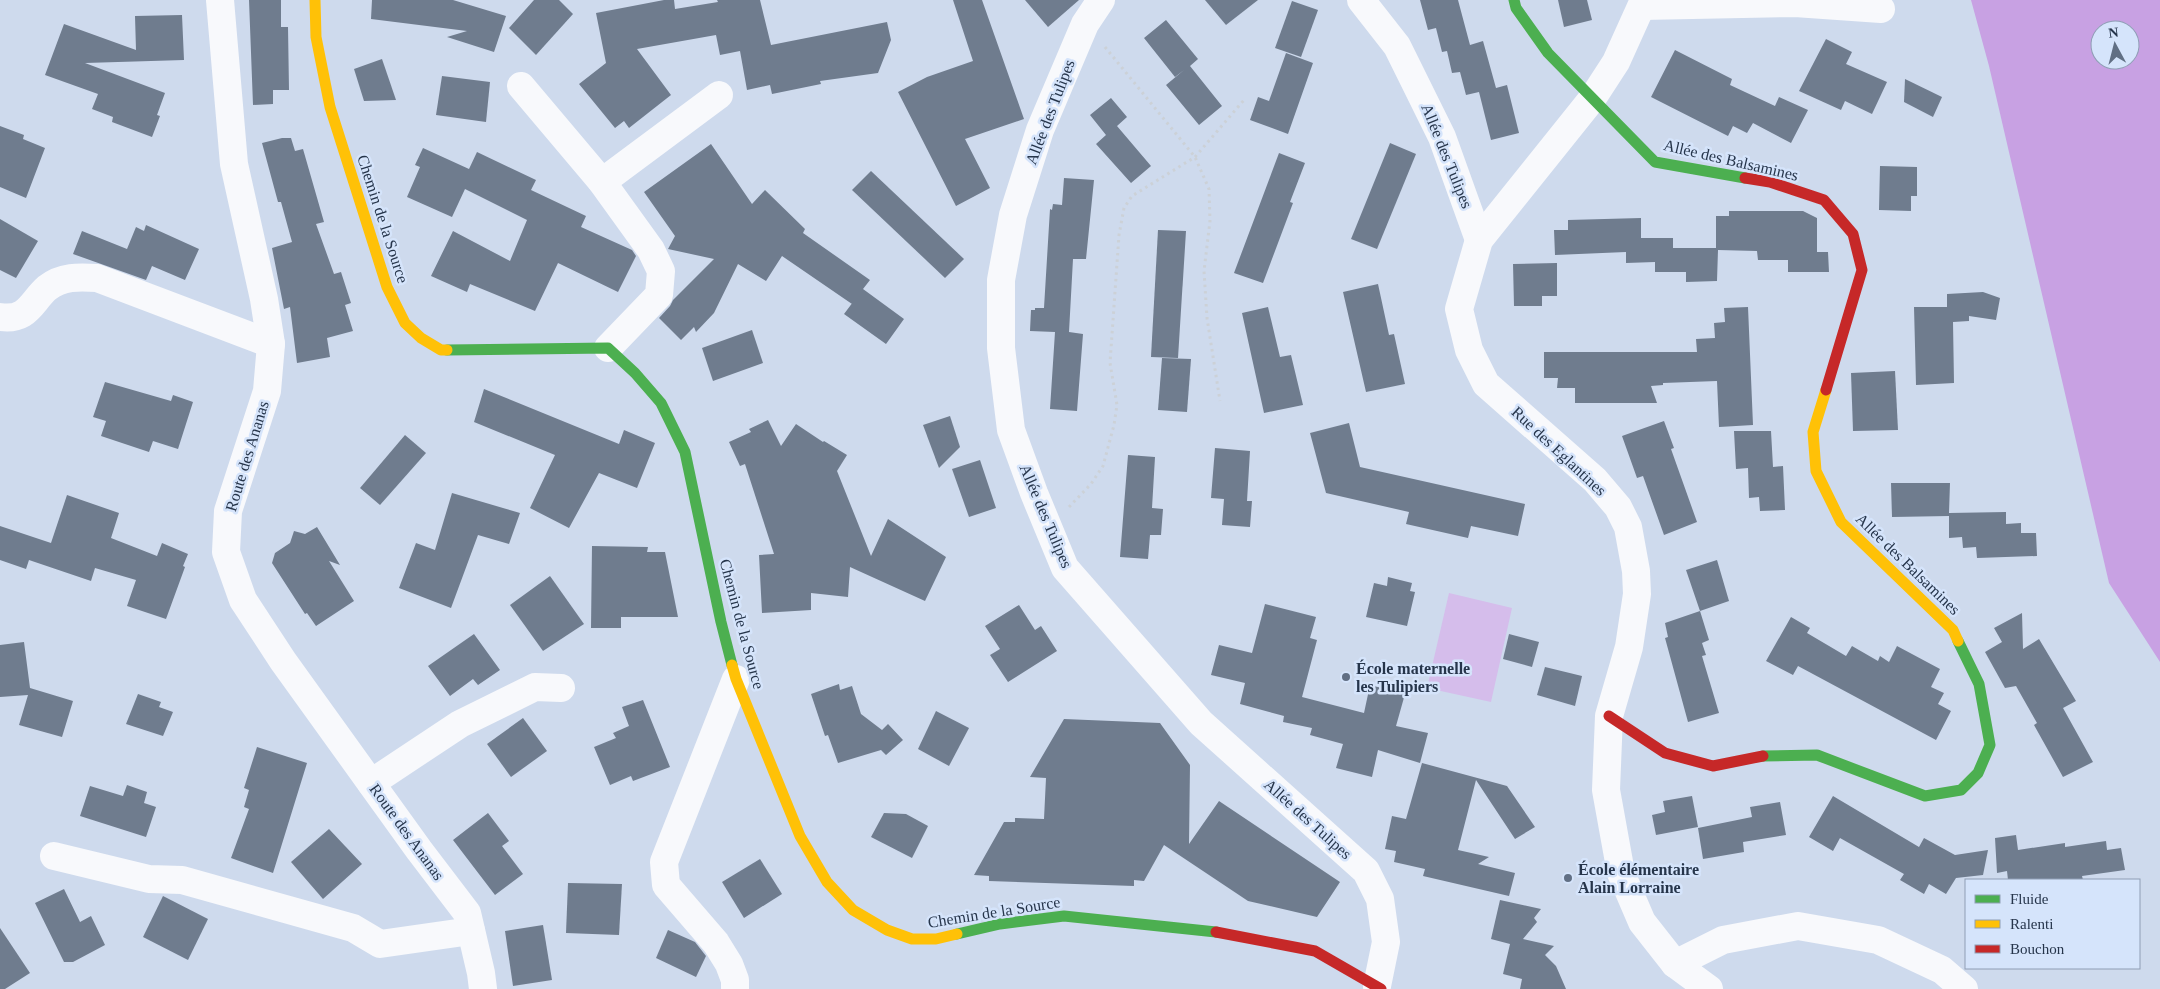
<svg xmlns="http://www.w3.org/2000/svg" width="2160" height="989" viewBox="0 0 2160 989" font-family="'Times New Roman',serif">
<rect width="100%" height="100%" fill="#cedaed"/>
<path fill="#d5bdeb" d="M1449,593L1512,608L1491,702L1427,688Z"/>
<path fill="#c8a1e3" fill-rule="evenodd" d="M1971,0H2160V662L2109,583L1989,66ZM2100,30H2130V60H2100Z"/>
<g fill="#6f7c8e">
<path d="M249,0H281V27H288L289,90H273V104L253,105Z"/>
<path d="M372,0H453L506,16L494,52L447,37L467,31L371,19Z"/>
<path d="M534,0H559L573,14L536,55L509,28Z"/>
<path d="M664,0H674L675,9L718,2L717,0H760L771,45L887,22L891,40L878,73L820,81L821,84L772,94L770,85L747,90L740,51L720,55L716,35L637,49L671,95L629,128L624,121L615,128L579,84L606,63L596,13Z"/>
<path d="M953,0H982L1024,119L965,139L990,188L956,206L898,92L927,77L973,61Z"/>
<path d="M1025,0H1079L1048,27Z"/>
<path d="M1205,0H1258L1226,25Z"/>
<path d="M1420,0H1458L1470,45L1483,41L1496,88L1507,85L1519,133L1491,140L1479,92L1466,95L1460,72L1452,73L1447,51L1442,52L1436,28L1428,30Z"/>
<path d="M1558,0H1587L1592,20L1564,27Z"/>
<path d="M1292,1L1318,10L1301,57L1275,48Z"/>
<path d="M182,15L184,60L85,63L165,93L157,115L160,116L152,137L112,122L113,117L92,109L98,94L45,75L64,24L136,50L135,16Z"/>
<path d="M1166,20L1198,59L1190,66L1222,106L1199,125L1166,85L1184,70L1175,77L1144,38Z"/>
<path d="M1826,39L1852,52L1846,64L1887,82L1872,114L1845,101L1841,110L1799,91Z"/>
<path d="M1675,50L1732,79L1730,85L1775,106L1779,97L1808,110L1791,143L1753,123L1747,133L1733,126L1728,136L1651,97Z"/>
<path d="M1286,53L1313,63L1288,134L1250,120L1258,97L1269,101Z"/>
<path d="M382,59L396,100L364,101L354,69Z"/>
<path d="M442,76L490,82L486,122L436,115Z"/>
<path d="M1905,79L1942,97L1933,117L1904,102Z"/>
<path d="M1111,98L1127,117L1117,126L1151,166L1131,183L1096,144L1106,135L1090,115Z"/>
<path d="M0,126L24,135L23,139L45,148L26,198L0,187Z"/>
<path d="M282,138H291L295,151L303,149L324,222L316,224L334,274L341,272L351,303L345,305L353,331L327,338L330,357L297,363L290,307L284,309L272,248L292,242L281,202H278L262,143Z"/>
<path d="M1390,143L1416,154L1377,249L1351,239Z"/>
<path d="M711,144L752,204L765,190L805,229L803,233L870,280L863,289L904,319L886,344L844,314L853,302L852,304L782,256L766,281L738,264L714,313L696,332L694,327L681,340L659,318L670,306L673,300L714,259L668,249L675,236L644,192Z"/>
<path d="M423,148L469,169L477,152L536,180L531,190L586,216L581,227L632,250L636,256L618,292L558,263L535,311L470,284L467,292L431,276L453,231L510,261L527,220L465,189L452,217L407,197L420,167L415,165Z"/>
<path d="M1279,153L1305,163L1290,202L1293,203L1263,283L1234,273Z"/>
<path d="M1880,166L1917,167V196H1911V211L1879,210Z"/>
<path d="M871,171L964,259L945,278L852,190Z"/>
<path d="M1064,178L1094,180L1086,259H1073L1069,332L1083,334L1077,411L1050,409L1055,332L1030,331L1031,310H1035V308H1044L1050,209L1052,210L1053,204L1062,205Z"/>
<path d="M1729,211H1803L1817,218V252H1828L1829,272H1788V260H1758L1757,251L1718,250L1717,281L1686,282V272H1655V262L1626,263V252L1555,255L1554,230H1568V220L1641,218V238H1673V248H1716V216H1729Z"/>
<path d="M0,219L38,241L16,278L0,270Z"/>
<path d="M146,225L199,249L185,280L152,266L146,280L73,254L82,231L127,249L136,227L144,231Z"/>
<path d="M1158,230L1186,231L1178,358L1151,357Z"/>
<path d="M1557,263V296H1542V306H1514L1513,264Z"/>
<path d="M1378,284L1389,335L1394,334L1405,384L1366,392L1343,292Z"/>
<path d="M1983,292L2000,298L1996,320L1969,316V321L1953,322L1954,383L1916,385L1914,307H1947V294Z"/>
<path d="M1268,307L1280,357L1291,355L1303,405L1264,413L1242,313Z"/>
<path d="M1748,307L1753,425L1719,427L1717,381L1663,383V385L1651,386L1657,403H1575V388H1557L1558,378H1544V352H1697L1696,339L1715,338L1714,323L1725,322L1724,308Z"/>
<path d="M752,330L763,363L713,381L702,348Z"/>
<path d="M1162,358L1191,359L1187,412L1158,410Z"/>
<path d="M1895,371L1898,430L1853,431L1851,373Z"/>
<path d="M105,382L171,401L173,395L193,402L178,449L153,441L149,452L101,436L106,421L93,417Z"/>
<path d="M484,389L619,444L624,430L655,443L637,488L599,473L569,528L530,508L555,455L474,422Z"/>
<path d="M950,416L960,447L939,468L923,425Z"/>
<path d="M768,420L781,446L796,424L823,442L824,441L847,455L837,471L871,556L888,519L946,557L925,601L850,567L848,597L811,593V610L762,613L759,555L774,554L745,464L740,466L729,442L751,432L749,429Z"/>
<path d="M1664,421L1674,448L1671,449L1697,522L1664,535L1643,476L1637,478L1622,436Z"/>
<path d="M1349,423L1360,467L1525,504L1518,536L1471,526L1468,538L1406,524L1409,512L1326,493L1310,433Z"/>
<path d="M1734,431H1771L1773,467L1783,466L1785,510L1760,511L1759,497L1749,498L1748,468L1736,469Z"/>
<path d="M405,435L426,453L380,505L360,488Z"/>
<path d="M1215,448L1250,451L1247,501H1252L1250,527L1222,525L1224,499L1211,498Z"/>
<path d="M1128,455L1155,457L1152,508L1163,509L1161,535H1150L1148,559L1120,557Z"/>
<path d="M980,460L996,508L969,517L952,469Z"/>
<path d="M1891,483H1950L1949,513L2006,512V524L2021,523V533H2036L2037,556L1977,558L1976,547L1963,548L1962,537L1949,538V516L1892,517Z"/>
<path d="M452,493L520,513L509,544L478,535L451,608L399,588L416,543L435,550Z"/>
<path d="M67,495L119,513L111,538L157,556L162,543L188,554L183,566L185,567L166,619L127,606L136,580L95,568L91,581L29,560L26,569L0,560V526L51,543Z"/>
<path d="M317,527L340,565L329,561L354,601L316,626L307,613L305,614L272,563L275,553L290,543L294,531L305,534Z"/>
<path d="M592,546L648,547L647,552H665L678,617H621V628H591Z"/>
<path d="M1717,560L1729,601L1700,611L1709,640L1702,643L1706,655L1702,656L1719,713L1688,722L1665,638L1668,637L1665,623L1700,611L1686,570Z"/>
<path d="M550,576L584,624L543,651L510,605Z"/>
<path d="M1388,577L1412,583L1410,591L1415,592L1407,626L1366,617L1374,583L1387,586Z"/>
<path d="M1265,604L1316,617L1310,638L1317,640L1302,697L1364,713L1370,685L1405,694L1396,726L1428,733L1420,763L1378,750L1372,777L1336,768L1343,744L1310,735L1312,728L1283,722L1284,716L1240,704L1245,683L1211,675L1219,645L1252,653Z"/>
<path d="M1019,605L1035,630L1041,626L1057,651L1008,682L990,655L1000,649L985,626Z"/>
<path d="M2022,613L2023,649L2039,639L2076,701L2063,708L2093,762L2063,777L2034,725L2037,723L2016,686L2005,688L1985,652L2002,642L1994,628Z"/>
<path d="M1791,617L1810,628L1807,633L1846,656L1852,646L1878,661L1880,656L1889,662L1897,646L1940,669L1931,687L1944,693L1938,704L1951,711L1936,740L1798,666L1793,675L1766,661Z"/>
<path d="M474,634L500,670L478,685L473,679L450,696L428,666Z"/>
<path d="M1509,634L1539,642L1532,667L1503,659Z"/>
<path d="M24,642L30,688L73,701L62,737L19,725L28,695L0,697V645Z"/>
<path d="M1545,667L1582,676L1575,706L1537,695Z"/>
<path d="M839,684L840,690L852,686L861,714L882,730L888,724L903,740L886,755L881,750L838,763L828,735L825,736L811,694Z"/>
<path d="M138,694L161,702L159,707L173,712L163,736L126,724Z"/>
<path d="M643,700L670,767L633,781L631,776L610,785L594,747L616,738L613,733L629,726L622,707Z"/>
<path d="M936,711L969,728L949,766L918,749Z"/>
<path d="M523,718L547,751L511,777L487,744Z"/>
<path d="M1064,719L1160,723L1190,765L1189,844L1219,801L1340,882L1317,917L1248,901L1164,845L1144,881L1134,880V886L989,881V876L974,875L1004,822H1015V818L1044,819L1046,778L1030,777Z"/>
<path d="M257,747L307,763L273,873L231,858L249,809L244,807L249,790L244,788Z"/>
<path d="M1422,763L1507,786L1535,827L1515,839L1476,780L1458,850L1489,857L1478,864L1515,873L1509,896L1423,876L1425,869L1394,862L1396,851L1385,849L1392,816L1406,819Z"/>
<path d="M127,785L147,792L144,803L156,807L146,837L80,816L90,786L123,796Z"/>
<path d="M1692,796L1698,827L1656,835L1652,815L1665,812L1663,801Z"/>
<path d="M1833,796L1919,847L1924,838L1955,855L1988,850L1983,875L1956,878L1946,894L1929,884L1924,894L1900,880L1904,874L1840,838L1833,851L1809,837Z"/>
<path d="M1780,802L1786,835L1743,842L1744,852L1703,859L1698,828L1752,817L1750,807Z"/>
<path d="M488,813L509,841L502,846L523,874L495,895L453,840Z"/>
<path d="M884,813L906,814L928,826L912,858L871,837Z"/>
<path d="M329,829L362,864L323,899L291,862Z"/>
<path d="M2016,835L2018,850L2065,843V847L2106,841L2107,850L2121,848L2125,870L2082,876L2083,880H2008L2007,871L1997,873L1995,838Z"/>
<path d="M760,859L782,894L744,918L722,882Z"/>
<path d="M568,883L622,884L619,935L566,933Z"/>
<path d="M64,889L80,922L91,916L105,945L73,962H64L35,903Z"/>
<path d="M163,896L208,919L188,960L143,937Z"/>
<path d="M1500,900L1541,909L1534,918L1537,922L1523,939L1554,946L1545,955L1556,966L1566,989H1520L1522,979L1503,974L1510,944L1491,939Z"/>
<path d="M543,925L552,980L513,986L505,931Z"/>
<path d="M0,928L30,973L5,989H0Z"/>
<path d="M668,930L695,942L706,956L696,977L656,958Z"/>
</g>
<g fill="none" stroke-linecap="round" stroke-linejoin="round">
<g stroke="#ccd1d7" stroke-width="3" stroke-dasharray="2.5 4" stroke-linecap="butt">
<path d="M1105,47L1195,157L1209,189L1210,221L1204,271L1207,318L1220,401"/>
<path d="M1069,507L1091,484L1103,466L1114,425L1117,405L1110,363L1119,235L1124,208L1132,196L1195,157L1244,100"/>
</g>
<g stroke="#f8f9fc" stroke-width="28">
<path d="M220,0L234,164L264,299L271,344L267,391L228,511L226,552L243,600L283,661L419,850L467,913L481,973L483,989"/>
<path d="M1101,0L1085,24L1040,130L1013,215L1001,280V348L1011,430L1034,493L1065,568L1201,723L1366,871L1380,899L1386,942L1377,986"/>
<path d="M1361,0L1397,46L1442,137L1479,240"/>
<path d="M1644,0L1616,62L1592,99L1479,240L1459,309L1469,350L1486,384L1595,480L1618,507L1628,527L1636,571L1637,594L1629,647L1609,716L1606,790L1621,873L1642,922L1675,964L1709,989"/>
<path d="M1642,6L1795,3L1881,9"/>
<path d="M521,86L602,182L651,250L661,271L659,295L608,348"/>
<path d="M602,182L719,95"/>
<path d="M0,317C28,321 31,302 47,288C62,276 79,277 97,278L271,344"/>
<path d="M371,783L460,724L535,687L561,688"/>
<path d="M54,856L149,879L182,880L353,928L380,944L471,931"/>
<path d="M1675,964L1723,940L1798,926L1878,940L1942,970L1964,989"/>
<path d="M735,989V980L729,964L716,943L666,885L664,862L736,679"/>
</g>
<g stroke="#4caf50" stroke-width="11">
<path d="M1514,0L1516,8L1548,53L1655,162L1745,178"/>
<path d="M447,350L608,348L635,373L661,403L685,452L721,622L732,665"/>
<path d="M1763,756L1817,755L1925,796L1961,790L1978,773L1990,745L1979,684L1958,641"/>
<path d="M957,934L1000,924L1064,916L1216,932"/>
</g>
<g stroke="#ffc107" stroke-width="11">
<path d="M315,0L316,37L330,107L387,287L405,323L421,338L441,350H447"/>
<path d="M1826,390L1813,432L1816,471L1841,522L1953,630L1958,641"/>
<path d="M732,665L736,679L800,836L827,882L853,910L887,930L912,939H936L957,934"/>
</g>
<g stroke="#c62828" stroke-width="11">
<path d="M1745,178L1770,182L1824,200L1853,234L1862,270L1826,390"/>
<path d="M1609,716L1665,753L1713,766L1763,756"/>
<path d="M1216,932L1315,951L1381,989"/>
</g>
</g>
<g fill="#616f84" stroke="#d5e4fb" stroke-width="2">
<circle cx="1346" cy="677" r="5"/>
<circle cx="1568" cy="878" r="5"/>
</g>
<g text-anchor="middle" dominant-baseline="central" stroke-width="5" stroke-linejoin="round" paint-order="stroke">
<g font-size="16" fill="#26354b" stroke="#d5e4fb">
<text transform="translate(1050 112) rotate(-69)">Allée des Tulipes</text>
<text transform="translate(1447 156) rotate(68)">Allée des Tulipes</text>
<text transform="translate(1731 160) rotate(13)">Allée des Balsamines</text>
<text transform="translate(383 219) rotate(72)">Chemin de la Source</text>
<text transform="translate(1559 451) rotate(43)">Rue des Eglantines</text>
<text transform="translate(247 456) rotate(-73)">Route des Ananas</text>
<text transform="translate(1046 516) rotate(67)">Allée des Tulipes</text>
<text transform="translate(1908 564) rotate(44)">Allée des Balsamines</text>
<text transform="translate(742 624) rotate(75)">Chemin de la Source</text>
<text transform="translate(1308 819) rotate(42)">Allée des Tulipes</text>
<text transform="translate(407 832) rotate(54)">Route des Ananas</text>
<text transform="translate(994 912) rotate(-9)">Chemin de la Source</text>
</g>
<g font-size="16" font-weight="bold" fill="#26354b" stroke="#d5e4fb" text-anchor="start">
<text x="1356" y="668">École maternelle<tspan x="1356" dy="18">les Tulipiers</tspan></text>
<text x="1578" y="869">École élémentaire<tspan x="1578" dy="18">Alain Lorraine</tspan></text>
</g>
</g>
<rect x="1965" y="879" width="175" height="90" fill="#d5e4fb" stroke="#8f9eb5"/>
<rect x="1975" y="895" width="25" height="8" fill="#4caf50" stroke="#8f9eb5"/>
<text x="2010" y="904" font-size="15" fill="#26354b">Fluide</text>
<rect x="1975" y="920" width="25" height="8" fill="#ffc107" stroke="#8f9eb5"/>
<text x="2010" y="929" font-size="15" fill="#26354b">Ralenti</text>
<rect x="1975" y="945" width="25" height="8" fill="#c62828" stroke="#8f9eb5"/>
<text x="2010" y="954" font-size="15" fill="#26354b">Bouchon</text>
<g transform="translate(2115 45) rotate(353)"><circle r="24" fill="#d5e4fb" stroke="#8f9eb5"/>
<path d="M0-4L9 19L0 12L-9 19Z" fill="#616f84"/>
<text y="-8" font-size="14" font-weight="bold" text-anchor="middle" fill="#26354b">N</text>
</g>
</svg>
